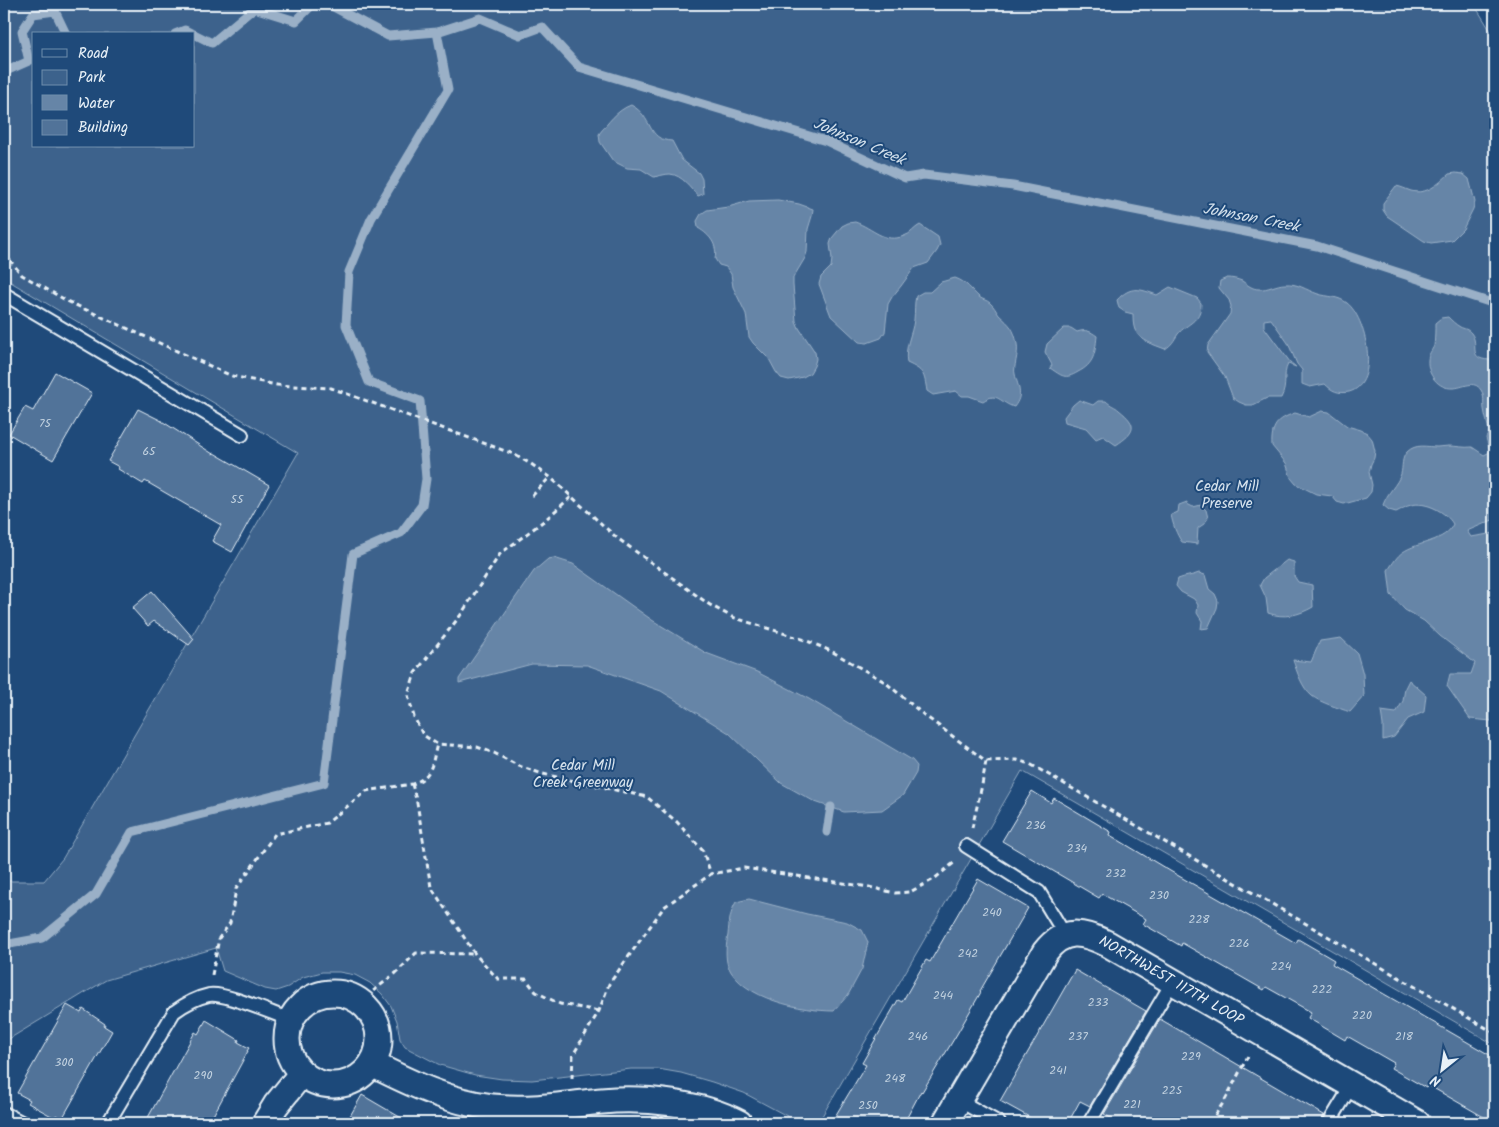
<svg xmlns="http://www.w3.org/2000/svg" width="1499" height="1127" viewBox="0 0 1499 1127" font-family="Kalam,sans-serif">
<rect width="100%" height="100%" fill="#1f4a7a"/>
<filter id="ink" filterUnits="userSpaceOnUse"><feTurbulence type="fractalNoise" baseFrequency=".02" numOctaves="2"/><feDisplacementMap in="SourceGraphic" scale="10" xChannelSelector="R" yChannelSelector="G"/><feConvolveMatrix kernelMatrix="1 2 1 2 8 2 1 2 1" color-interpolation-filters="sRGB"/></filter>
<g filter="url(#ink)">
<path fill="#3c628c" stroke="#92aac2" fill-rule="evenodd" d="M4,4H1474L1490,30L1495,42V1045L1022,771L818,1123H800L744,1093L712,1082L681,1073L658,1069H631L532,1080L502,1079L475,1075L440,1065L405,1047L400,1039L397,1021L391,1006L382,994L370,983L355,975L339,972H322L303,977L288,987L276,991L265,989L223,971L216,948L106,980L4,1042V881H44L63,858L298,453L4,278ZM34,34H194V146H34Z"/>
<g fill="#6685a7" stroke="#9ab0c7">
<path d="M631,105C654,117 646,140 672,141L682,160L699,173L702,179L703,194L698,196C691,188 682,175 670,174C665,174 659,176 654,177L641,169L627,168L613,161L600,142L599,134C608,123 617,110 631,105Z"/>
<path d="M1456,173L1463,174L1469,179L1475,202L1473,209L1463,229L1452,240L1431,243L1424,241L1387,216L1383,210V203L1396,186C1402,187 1405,189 1411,191C1427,195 1438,184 1449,174Z"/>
<path d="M778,200L799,204L813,209L812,216L808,229L807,252L805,258L793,278V285L796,321L799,328L815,352L816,359L814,366L810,373L803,377L789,380L781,378L776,372L769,359L753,343L749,337L746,314L733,287L731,274L726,267L719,265L715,259C718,245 710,235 698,228L697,221L701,214L707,210L728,207L749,201Z"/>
<path d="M855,222C873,228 884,244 904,236C911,234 914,228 920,225L938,237L940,245L937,251L928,263L914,268L901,286L892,297L888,304L885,332L881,338L867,343L859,342L831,316L819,284L821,277L831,267L832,259L830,244L832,238L842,226L848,223Z"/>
<path d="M955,278C967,282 971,290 979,297C983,300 987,300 990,303C994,306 996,311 999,315C1010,325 1014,328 1017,344C1019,355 1013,367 1015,374C1018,388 1024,394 1014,407C1000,403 998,391 983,401L969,396H962L956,391L933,395L927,391C924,373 924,371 907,363C904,347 912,335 914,320C915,311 914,304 916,296L923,292H930L941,282Z"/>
<path d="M1227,278C1232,278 1237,279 1242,281C1248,285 1252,289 1259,289C1268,290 1276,284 1285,284C1298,283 1306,290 1318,294C1328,297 1338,296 1347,303C1366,317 1381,384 1349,392C1338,394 1332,391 1325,384L1310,387L1302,384V370L1297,364L1288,343L1271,319L1264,320V327L1290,362L1296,367L1288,364C1282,376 1288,385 1281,398H1267L1253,405H1246L1239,402L1233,398L1225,377L1207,352L1208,345L1230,314L1231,306L1229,300L1219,288L1220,281Z"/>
<path d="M1170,287L1197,298L1201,303C1201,322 1187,323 1178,334C1174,340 1172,345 1165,349C1155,345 1140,341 1135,330C1133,325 1133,319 1133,314L1125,312L1119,308L1117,300C1131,285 1140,289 1157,295Z"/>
<path d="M1448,317C1452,321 1455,324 1460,327C1464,329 1468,329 1471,333C1481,345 1464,361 1495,360V519L1467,531L1471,537L1495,533V718L1491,721L1470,719L1447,686L1450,674H1471L1475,663L1440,636L1424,621L1405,610L1391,595L1388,570C1393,563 1397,556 1403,552C1417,542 1446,542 1453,524C1446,512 1426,501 1411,505C1406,506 1401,510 1396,512L1389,510L1383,505C1387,493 1397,485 1401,474C1403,467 1401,458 1407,452C1416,443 1427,447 1437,447C1441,447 1445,446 1449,446C1457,446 1464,448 1472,447L1484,455L1490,452L1486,438L1489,432C1488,424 1485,417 1484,409C1483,403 1485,396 1481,390C1474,379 1463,388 1453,388C1438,389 1427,374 1428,360C1428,355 1432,350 1434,346C1435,338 1435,330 1435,323L1441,318Z"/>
<path d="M1064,328H1071L1077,332C1086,329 1090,331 1097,336C1095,354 1094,364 1078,372C1065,380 1062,376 1050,368L1052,365L1045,352L1047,344Z"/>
<path d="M1079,400L1093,405L1098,401H1106C1111,406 1115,406 1119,410C1138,425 1136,432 1116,445L1103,436L1096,439L1086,428L1065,422L1064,417L1073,405Z"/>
<path d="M1322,411L1329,412L1347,426L1361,430L1367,433L1372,439L1375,451L1374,458L1371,464L1369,472L1372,485L1371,492L1366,498L1344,504L1337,502L1332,496L1316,494L1296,484L1291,478L1286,463L1272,446C1271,426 1277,419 1295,413L1309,417Z"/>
<path d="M1187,502V504L1193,507L1201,505L1206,510L1208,518L1204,524L1198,528L1197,544L1182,542C1176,534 1173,524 1171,515L1178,512L1179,505Z"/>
<path d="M554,558L573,564L652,620L706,653L757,672L809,699L912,760L917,766L916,773L903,795L882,810L844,812L815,802L781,783L729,733L661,691L587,665L532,664L459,683V679L534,571L548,559Z"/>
<path d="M1287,560L1294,562V576L1298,582L1312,585L1313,607C1299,615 1284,619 1268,613L1266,598L1260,585L1264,578Z"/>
<path d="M1199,573L1205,575L1209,589L1215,594L1218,601L1217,608L1208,628L1201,629L1202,621L1197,613L1198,605L1194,599L1181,592L1176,586L1178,579C1185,576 1192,576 1199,573Z"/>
<path d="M1341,638L1357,653L1363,674L1364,696L1350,712C1339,708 1321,703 1312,696C1302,688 1297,672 1293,660L1311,662L1320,641Z"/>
<path d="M1409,680L1426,695L1424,712L1408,719L1394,737L1383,740V725L1381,711L1396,713L1403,701L1405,688Z"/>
<path d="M749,899L807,914L847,922L862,930L868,942L862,969L848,995L834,1011C803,1011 742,999 728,966C725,958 726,944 728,935C729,923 730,912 736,902Z"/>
</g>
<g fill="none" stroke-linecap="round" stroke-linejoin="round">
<g stroke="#9ab0c7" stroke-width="9">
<path d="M328,4L388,36L437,32L480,18L520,35L542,27L579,67L826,141L905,178L924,175L1013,186L1317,246L1495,304"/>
<path d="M175,34L185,30L193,34"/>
<path d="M194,34L212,43L254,8L296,21L313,4"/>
<path d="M4,72L29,61L22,31L33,14L55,11L66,34"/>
<path d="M827,832L831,807"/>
<path d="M4,945L42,938L96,894L132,832L324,783L353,554L401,533L422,505L426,479L420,401L369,382L346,325L349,272L371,219L448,90L437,32"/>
</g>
</g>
<g fill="#517399" stroke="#e8f1f8">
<path d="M55,372L92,393L53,460L9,434L25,407L33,411Z"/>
<path d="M138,409L160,420L213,454L214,453L269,485L232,552L212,541L221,525L145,481L143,484L118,469L119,467L108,461Z"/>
<path d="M152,591L194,639L189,645L154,621L148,626L132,608Z"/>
<path d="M1032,791L1051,803L1054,798L1111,832L1110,835L1170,871L1296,943L1298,939L1334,960L1332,964L1495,1058V1108L1489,1120L1428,1085L1426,1088L1391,1068L1394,1063L1347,1036L1345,1040L1308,1018L1311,1012L1266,987L1264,990L1182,943L1181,946L1143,924L1146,919L1102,894L1099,898L1002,841Z"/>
<path d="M978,879L1028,908L980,991L981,992L957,1034L922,1092L921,1091L904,1123H831L866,1065L862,1063L898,1000L902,1002L926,960L930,962Z"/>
<path d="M1075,970L1146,1011L1090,1106L1080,1101L1068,1123H1040L1000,1101Z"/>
<path d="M67,1005L81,1013L83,1009L105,1024L104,1026L112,1031L62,1119L56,1115L55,1118L28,1103L30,1100L17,1093Z"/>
<path d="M1160,1019L1324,1115L1321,1123H1119L1104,1114Z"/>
<path d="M206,1020L239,1040L238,1042L249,1048L247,1051H248L209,1123H145L195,1032L198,1034Z"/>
<path d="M362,1095L410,1123H346Z"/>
</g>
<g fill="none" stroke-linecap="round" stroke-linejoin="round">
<g stroke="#e8f1f8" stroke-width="16">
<g id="lane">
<path d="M4,294L242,435"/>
<path d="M966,846L1039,892L1065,935"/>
<path d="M958,1100L999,1123"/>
<path d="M4,1113L23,1123"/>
<path d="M108,1123L174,1012C185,1004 195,998 209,995C225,992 273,1014 291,1020"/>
<path d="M1089,1123L1173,981"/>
<path d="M1329,1123L1352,1085"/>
</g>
</g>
<g stroke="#e8f1f8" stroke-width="29">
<g id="street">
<circle cx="333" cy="1039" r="46"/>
<path d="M372,1064C410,1083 449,1102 492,1107C529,1111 566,1105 602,1101C644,1097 702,1103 739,1123"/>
<path d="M265,1123L276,1105L302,1073"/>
<path d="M945,1123L1045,952C1064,927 1083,932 1108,944L1417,1123"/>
</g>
</g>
<g stroke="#e8f1f8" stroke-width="3" stroke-dasharray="5 4" stroke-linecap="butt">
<path d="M4,253L22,275L69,302L232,376L277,385L331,388L511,453L531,464L550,477L617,538L710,605L732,617L805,640L831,651L885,682L924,715L986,761L1017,760L1030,764L1495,1033"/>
<path d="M532,496L550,477"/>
<path d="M571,497L545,520L500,554L460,616L415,673L408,695L414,717L423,735L437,744L477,747L494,753L519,766L543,774L647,797L677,822L703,851L711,874"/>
<path d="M412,784L417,803L431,887L475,954L498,979H526L536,992L560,1004L599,1011"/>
<path d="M972,828L982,785L986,761"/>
<path d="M212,975L219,938L230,923L236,889L275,834L327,823L366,791L412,784C433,777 432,763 437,744"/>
<path d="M359,1002L396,973L416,953L475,954"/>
<path d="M572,1078L573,1055L599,1011L609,984L664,907L711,874L744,868L869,887L895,893L910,892L934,879L955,862"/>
<path d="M1210,1123L1225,1100L1249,1054"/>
</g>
<use href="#lane" stroke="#1f4a7a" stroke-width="12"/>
<use href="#street" stroke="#1f4a7a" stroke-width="25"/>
</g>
</g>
<g text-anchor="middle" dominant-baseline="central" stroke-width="4" stroke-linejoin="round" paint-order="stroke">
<g font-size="12" fill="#c2d2e0">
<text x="45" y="423">75</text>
<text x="149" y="451">65</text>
<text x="237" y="499">55</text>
<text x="1036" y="825">236</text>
<text x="1077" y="848">234</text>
<text x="1116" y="873">232</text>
<text x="1159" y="895">230</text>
<text x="992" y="912">240</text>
<text x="1199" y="919">228</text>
<text x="1239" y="943">226</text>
<text x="968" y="953">242</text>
<text x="1281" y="966">224</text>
<text x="1322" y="989">222</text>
<text x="943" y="995">244</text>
<text x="1098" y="1002">233</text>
<text x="1362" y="1015">220</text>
<text x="918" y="1036">246</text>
<text x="1078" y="1036">237</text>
<text x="1404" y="1036">218</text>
<text x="1191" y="1056">229</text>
<text x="64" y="1062">300</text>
<text x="1058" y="1070">241</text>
<text x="203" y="1075">290</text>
<text x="895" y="1078">248</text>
<text x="1172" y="1090">225</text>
<text x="1132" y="1104">221</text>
<text x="868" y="1105">250</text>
</g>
<g font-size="15" fill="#d7e3ed" stroke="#1f4a7a">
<text x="1227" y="487">Cedar Mill<tspan x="1227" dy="17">Preserve</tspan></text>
<text x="583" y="766">Cedar Mill<tspan x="583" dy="17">Creek Greenway</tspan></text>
</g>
<g font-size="15" fill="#e8f1f8" stroke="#1f4a7a">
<text transform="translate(1171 981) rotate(30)">NORTHWEST 117TH LOOP</text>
</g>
<g font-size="16" font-style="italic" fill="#d4e1ec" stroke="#1f4a7a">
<text transform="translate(859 142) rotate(23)">Johnson Creek</text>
<text transform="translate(1251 218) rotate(11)">Johnson Creek</text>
</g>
</g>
<rect width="1499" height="1127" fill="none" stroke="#1f4a7a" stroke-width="20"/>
<rect x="10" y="10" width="1479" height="1107" fill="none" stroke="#e8f1f8" stroke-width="2" filter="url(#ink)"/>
<rect x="32" y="32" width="162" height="115" fill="#1f4a7a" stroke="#6f8dac"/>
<rect x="42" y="49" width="25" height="8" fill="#1f4a7a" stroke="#6f8dac"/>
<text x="78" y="58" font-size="15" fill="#e8f1f8">Road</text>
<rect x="42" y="70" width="25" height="15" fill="#3c628c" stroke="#6f8dac"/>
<text x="78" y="82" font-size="15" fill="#e8f1f8">Park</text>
<rect x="42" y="95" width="25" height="15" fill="#6685a7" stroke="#6f8dac"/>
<text x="78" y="108" font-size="15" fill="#e8f1f8">Water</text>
<rect x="42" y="120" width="25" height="15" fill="#517399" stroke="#6f8dac"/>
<text x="78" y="132" font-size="15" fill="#e8f1f8">Building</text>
<g transform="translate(1442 1070) rotate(210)" stroke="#1f4a7a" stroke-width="4" paint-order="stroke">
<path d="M0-4L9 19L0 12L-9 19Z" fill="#e8f1f8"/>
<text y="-8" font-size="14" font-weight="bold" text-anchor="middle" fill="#e8f1f8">N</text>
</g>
</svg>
